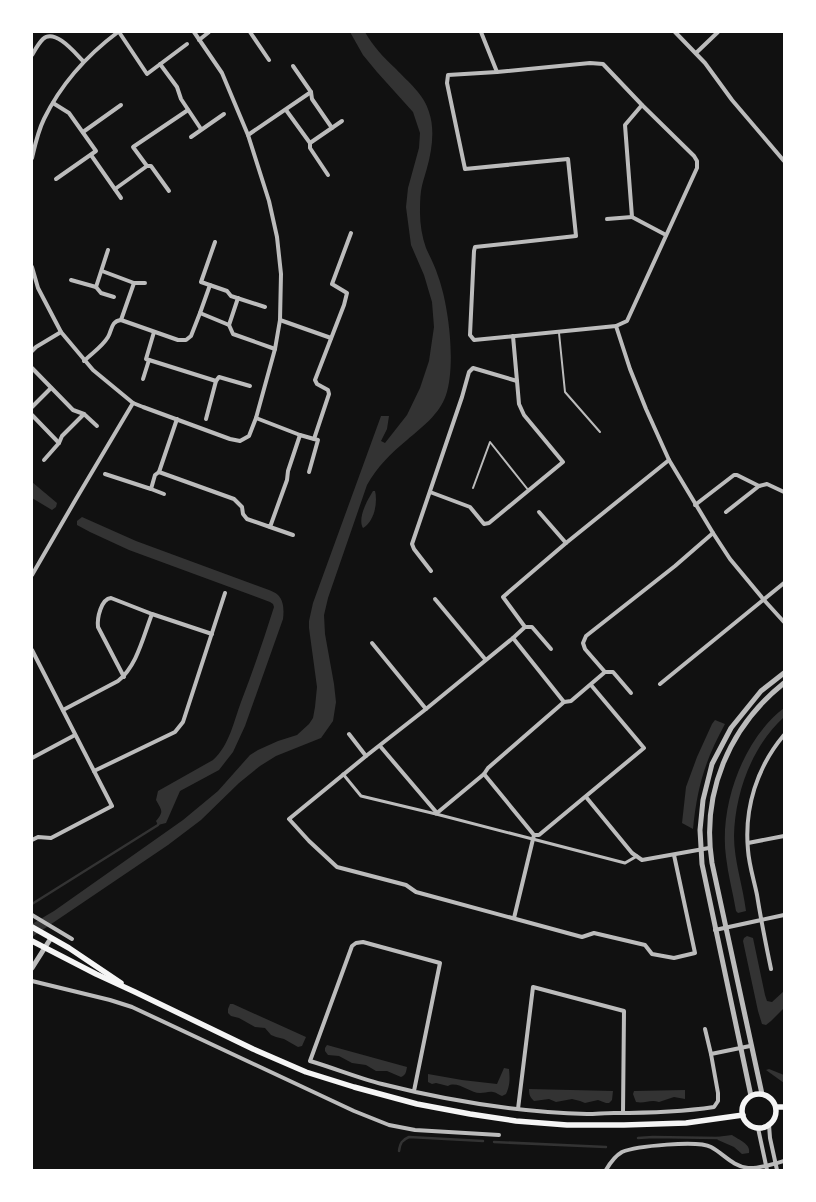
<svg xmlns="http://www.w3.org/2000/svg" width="816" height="1202" viewBox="0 0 816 1202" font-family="'IBM Plex Sans',sans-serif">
<rect width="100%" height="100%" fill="#111"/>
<g fill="#333">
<path d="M350,32H365C373,46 384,58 396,69C408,82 424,94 429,112C435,129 432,150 427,168C425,176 422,183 421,191C420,198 420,206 420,213C420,224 422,237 426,248C430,257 435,266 438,276C449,306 456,365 446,395C439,415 422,427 407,440C391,453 377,467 367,485L328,598L324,615L325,634L334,684L336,702L333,721L321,738L276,756L260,766L239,783L201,820L168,845L32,937V924L54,911L183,820L218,791L250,755L258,750L278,741L297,735L309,724L313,718L315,707L317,687L309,628V621L313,603L381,416H389L387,429L381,441L385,443L407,415L420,388L429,361L434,327L432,302L424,275L411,245L406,207L408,188L419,148L420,133L413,112L377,72L363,55Z"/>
<path d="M32,482L57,503L56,507L52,510L32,498Z"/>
<path d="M373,491H375C378,503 374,522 363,528C357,518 368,499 373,491Z"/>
<path d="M82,517L136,541L269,590C272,591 276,593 278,595C284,601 284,611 283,619L245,726L233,752L219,770L180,791L166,823L158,825L156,821C164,811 162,811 156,800L158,791L213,760C229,746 234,721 241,702C253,671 264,639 274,607L273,604L270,602L129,550L90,532L77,525V521Z"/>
<path d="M784,708V717C752,746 735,793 734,836C734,861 743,886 746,911L738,913L736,911C733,893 728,875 726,857C719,806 743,739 784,708Z"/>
<path d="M715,720L725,724C705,760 697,788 693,829L682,823L686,787L697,757L712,724Z"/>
<path d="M747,936L753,938L765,995L767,1001L772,1002L784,991V1008L771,1021L766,1025L762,1024L758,1011L743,941L744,938Z"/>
<path d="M230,1004H233L306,1037L302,1046L298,1047L284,1039L276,1037L271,1035L265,1028L255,1027L239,1018L231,1016L228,1013V1009Z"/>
<path d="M327,1045L407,1067C406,1072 406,1075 401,1077L387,1071H376L366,1065L352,1063L339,1056L328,1055L325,1051V1048Z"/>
<path d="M504,1068L509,1069C510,1078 510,1086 506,1094L502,1096C499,1095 496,1092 493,1092C489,1091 485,1093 480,1093C470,1093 457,1080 448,1086L436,1083L432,1084L428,1082V1074L462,1080L497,1084Z"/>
<path d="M769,1069L784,1075V1083L766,1070Z"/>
<path d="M529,1089L613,1091L612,1100L609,1103H606L598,1100L585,1103L580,1101L572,1099L556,1102L549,1099L534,1101C530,1097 529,1095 529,1089Z"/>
<path d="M685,1090V1099L674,1097L659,1102C650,1099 645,1104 636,1102L633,1094L634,1091Z"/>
<path d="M732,1135C739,1140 751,1144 749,1153L742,1154L734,1147L718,1140L716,1137Z"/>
</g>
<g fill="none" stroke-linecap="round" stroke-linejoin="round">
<g stroke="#333" stroke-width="2.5">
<path d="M32,904L158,825L159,823"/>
<path d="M638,1138L653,1137L718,1138"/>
<path d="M494,1142L606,1147"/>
<path d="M399,1151C400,1143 402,1140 409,1137L483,1141"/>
</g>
<g stroke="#bcbcbc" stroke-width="2">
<path d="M559,333L565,392L600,432"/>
<path d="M473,488L490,442L529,491"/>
</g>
<g stroke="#bcbcbc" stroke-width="3">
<path d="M343,774L361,796L436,814"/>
<path d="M436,814L625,863L637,856"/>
</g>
<g stroke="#bcbcbc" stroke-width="4">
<path d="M119,32L147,74L187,44"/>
<path d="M250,32L269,60"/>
<path d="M481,32L497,72"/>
<path d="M675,32L705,63L732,100L784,161"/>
<path d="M199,40L209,32"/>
<path d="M696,53L718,32"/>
<path d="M32,55C35,50 38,44 43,39C55,28 75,53 83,61"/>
<path d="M590,63L603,64L642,105L694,156L697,161V168L627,321L616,326L474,340L470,335L474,251L475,247L576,236L568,159L465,169L447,83L448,75L497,72Z"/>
<path d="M160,64L177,87L181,99L201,129"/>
<path d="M293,66L311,92L312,99L332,128"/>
<path d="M53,103L69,113L96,151L56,179"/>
<path d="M642,105L625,125L632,217L666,235"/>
<path d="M286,110L310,143V148L328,175"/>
<path d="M83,132L121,105"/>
<path d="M248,135L311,92"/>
<path d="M191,137L224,114"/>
<path d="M310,143L342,121"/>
<path d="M91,155L121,198"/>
<path d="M32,158C35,145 38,131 44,119C61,84 86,56 118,32"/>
<path d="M147,166L133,147L188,110"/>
<path d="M115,189L147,166H151L169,191"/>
<path d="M607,219L632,217"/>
<path d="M215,242L201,282L227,291L231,296L265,307"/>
<path d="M32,267L38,288L61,332L93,370L133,403L143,407L230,439L240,441L249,436L256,418L275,349L280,320L281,274L277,237L269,201L248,135L222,73L194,32"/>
<path d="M102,271L134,283H145"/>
<path d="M71,280L96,287L101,293L114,297"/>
<path d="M96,287L108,250"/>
<path d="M200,313L229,325L233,334L275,349"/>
<path d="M121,320L134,283"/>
<path d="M280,320L331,338"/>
<path d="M229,325L238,298"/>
<path d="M616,326L630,369L646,409L669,460L713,533L730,559L764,600L784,622"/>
<path d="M154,332L146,359L216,381"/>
<path d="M32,351L36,347L61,332"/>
<path d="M84,361C92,353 102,347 108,337C112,330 111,321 121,320L178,340H186L191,336L200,313L210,285"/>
<path d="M32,368L73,410L84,414L62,436L59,443L44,460"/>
<path d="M143,379L149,360"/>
<path d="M32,407L51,388"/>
<path d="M84,414L97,426"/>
<path d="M32,415L59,443"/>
<path d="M256,418L300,435"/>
<path d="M206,419L216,381L219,377L250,386"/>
<path d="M159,472L177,419"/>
<path d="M309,472L318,440L314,439"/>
<path d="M105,474L151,489L155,475L159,472L234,499L242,507L243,514L247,519L270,527L287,480L288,471L300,435L314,439L329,394L328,390L317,384L315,380L344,305L347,293L332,284L351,233"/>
<path d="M151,489L164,494"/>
<path d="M430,492L470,507L484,524L489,523L563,462L524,415L519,404L517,381"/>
<path d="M695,505L734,475H737L759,486"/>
<path d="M539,512L566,543"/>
<path d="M726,512L759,486L767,484L784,492"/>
<path d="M270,527L293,535"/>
<path d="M431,571L414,549L412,544L462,397L469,372L473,368L517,381L513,336"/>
<path d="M32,575L76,499L133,403"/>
<path d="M435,599L485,659"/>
<path d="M525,627H532L551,649"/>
<path d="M372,643L426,709"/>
<path d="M32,650L94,771"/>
<path d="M124,677L98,627C97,618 101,599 111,598L152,614L212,634"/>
<path d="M660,684L784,583"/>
<path d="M631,693L613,672H605L585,649L583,643L586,636L675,566L713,533"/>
<path d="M564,702L513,638L525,627L503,597L566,543L669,460"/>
<path d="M63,710L118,681C137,666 143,637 152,614"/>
<path d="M349,734L366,756L426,709L513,638"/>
<path d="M380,746L437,813L484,774L488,768L564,702L571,701L605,672"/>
<path d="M366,756L289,819L309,841L337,867L406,885L416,892L582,937L594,933L645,945L652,954L674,958L695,953L674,855"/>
<path d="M32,758L75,735"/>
<path d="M484,774L534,835"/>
<path d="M586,797L632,853L642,860L709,848"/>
<path d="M534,835H539L644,748L591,685"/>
<path d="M32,840L38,837L51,838L112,806L94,771L175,732L183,722L225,593"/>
<path d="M748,843L784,836"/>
<path d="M32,915L72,939"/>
<path d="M514,918L534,835"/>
<path d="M715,930L784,915"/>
<path d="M771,969C766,945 761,920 757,895C754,880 749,865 748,850C744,808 757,767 784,735"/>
<path d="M32,981L110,1000L132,1007L354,1111L389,1125L415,1130L499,1135"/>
<path d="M705,1029L711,1054"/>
<path d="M414,1091L440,963L363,942L356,943L352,946L310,1061C334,1068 358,1078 382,1084C449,1101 518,1112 587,1114C596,1114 605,1113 614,1113C647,1113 681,1112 714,1107L718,1101V1093L711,1054L750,1046"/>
<path d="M518,1109L533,987L624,1011L623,1113"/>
<path d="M769,1125L770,1138L777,1170"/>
<path d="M758,1128L767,1170"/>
<path d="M606,1170C610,1163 615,1156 622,1152C636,1146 698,1140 711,1147C724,1154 732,1166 748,1168C758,1169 774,1164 784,1161"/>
</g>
<g stroke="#bcbcbc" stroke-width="5">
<path d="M32,968L51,938"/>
<path d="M762,1094L712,863C701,793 729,727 784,683"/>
<path d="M751,1096L702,864L700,830L703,800L712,764L731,728L761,691L784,673"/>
</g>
<g stroke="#f5f5f5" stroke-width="5.5">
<path d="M32,927L69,948L121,983"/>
<path d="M32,941L96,974L135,992L253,1049L306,1072L354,1087L417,1104L470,1114L516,1121L567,1125H624L686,1123L743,1115"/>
<circle cx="759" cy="1111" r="17"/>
<path d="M776,1107H784"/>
</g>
</g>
<rect width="816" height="1202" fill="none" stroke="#ffffff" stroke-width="66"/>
</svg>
